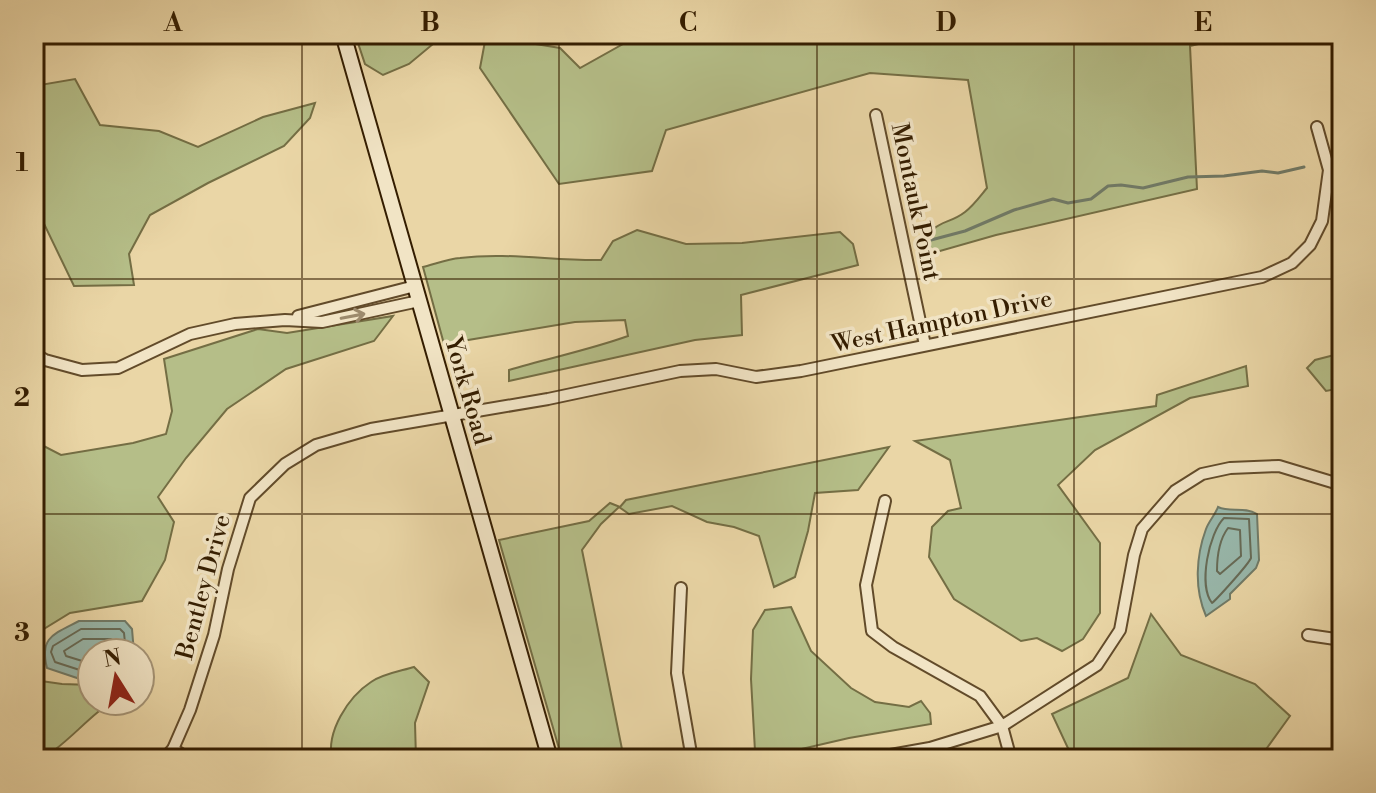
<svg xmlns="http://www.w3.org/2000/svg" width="1376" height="793" viewBox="0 0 1376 793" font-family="'Libre Bodoni',serif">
<rect width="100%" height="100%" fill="#ead6a6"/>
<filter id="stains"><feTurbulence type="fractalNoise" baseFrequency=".0025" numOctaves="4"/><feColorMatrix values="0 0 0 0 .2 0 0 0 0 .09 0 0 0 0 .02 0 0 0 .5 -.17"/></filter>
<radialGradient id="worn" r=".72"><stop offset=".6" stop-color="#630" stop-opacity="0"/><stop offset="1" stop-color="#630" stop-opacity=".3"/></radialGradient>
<g fill="#b5be88" stroke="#746e44" stroke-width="2">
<path d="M355,34H445L409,64L383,75L365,64Z"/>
<path d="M641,34H1240L1190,46L1197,189L996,235L940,251L927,249C930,218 946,227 965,212C974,205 981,195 987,188L968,80L870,73L666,130L652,171L559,184L480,68L486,36L560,48L580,68Z"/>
<path d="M75,79L100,125L159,131L198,147L263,117L315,103L310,118L284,146L208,183L150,215L129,254L134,285L74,286L34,203V86Z"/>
<path d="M637,230L686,244L742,243L840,232L853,244L858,265L741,295L742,335L695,340L509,381V370C549,358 589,350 628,336L625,320L575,322L444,344L423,267C435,264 448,259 460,258C507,252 554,261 601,260L613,241Z"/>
<path d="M393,316L374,341L286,369L227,409L186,458L158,497L174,522L165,560L142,601L70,613L34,635V441L61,455L133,443L166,434L172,411L164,359L258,329L287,333Z"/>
<path d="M1342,353V388L1326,391L1307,368L1315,360Z"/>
<path d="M1246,366L1248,386L1190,398L1095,450L1058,485L1100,543V613L1083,639L1062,651L1037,638L1021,641L954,599L929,557L932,527L948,511L961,508L950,460L915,441L1156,406L1157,395Z"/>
<path d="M889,447L858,490L815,493L808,531L795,577L774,587L759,536L734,527L707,522L672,506L629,514L619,507L601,524L582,550L624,759H566L560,752L499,540L589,521L610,503L620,507L626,500Z"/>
<path d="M791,607L811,651L851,688L875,702L909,707L921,701L930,713L931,724L849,738L767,757L755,751L751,679L753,630L765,610Z"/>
<path d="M1151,614L1181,655L1255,684L1290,716L1259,759H1073L1052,714L1128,678Z"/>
<path d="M414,667L429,682L415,723L416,759H332C326,732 348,697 371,682C382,674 401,671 414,667Z"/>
<path d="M34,680L62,684L92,685V701H115C91,711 56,759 34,759Z"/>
</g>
<g fill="#98b8ac" stroke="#707a67" stroke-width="2">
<path d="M1218,507C1230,513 1244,506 1257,514L1259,560L1256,568L1230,594V599L1206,616C1194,589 1196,556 1206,529C1209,521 1215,515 1218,507Z"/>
<path d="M79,621H125L132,629L134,653H92V683L47,668C39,637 54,634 79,621Z"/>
</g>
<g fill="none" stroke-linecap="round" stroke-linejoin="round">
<g stroke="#666a56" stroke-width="2">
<path d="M1224,518L1249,519L1251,558C1248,565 1216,600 1212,603C1198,585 1209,533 1224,518Z"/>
<path d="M1228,528L1240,530L1241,556L1220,574L1217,571C1217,556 1219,540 1228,528Z"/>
<path d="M92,664L66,656L64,651L83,639H111L115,642L116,653"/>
<path d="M92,674L55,662L51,652L53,646L81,629H120L124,633L126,653"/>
</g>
<path stroke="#707a67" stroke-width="3" d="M931,240L965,231L1014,210L1053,199L1068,203L1091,199L1108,186L1121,185L1143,188L1188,177L1224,176L1262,171L1278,173L1304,167"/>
<g stroke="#624b2a" stroke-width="14">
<g id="street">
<path d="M876,115L925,345"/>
<path d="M298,316L415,286"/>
<path d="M34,354L45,360L82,370L118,368L190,334L235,324L285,320L322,322L419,301"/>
<path d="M885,501L866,585L872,631L893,647L980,696L1002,726L1011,759"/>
<path d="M681,588L677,673L692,759"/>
<path d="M1308,635L1342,640"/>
<path d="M173,749L189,759"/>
<path d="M164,759L173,749L190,710L214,635L228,569L250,498L285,464L316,445L371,429L548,399L680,371L716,369L756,377L801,371L1262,277L1292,263L1310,245L1322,221L1329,170L1317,127"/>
<path d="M868,759L930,748L1002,726L1097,665L1120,630L1134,555L1142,529L1175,491L1202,474L1230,468L1279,466L1342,485"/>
</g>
</g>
<g stroke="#341d00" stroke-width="18">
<path id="secondary" d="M343,34L550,759"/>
</g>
<use href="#street" stroke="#f1e4c5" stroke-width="10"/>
<use href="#secondary" stroke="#f1e4c5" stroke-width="14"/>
</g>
<defs><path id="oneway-shaft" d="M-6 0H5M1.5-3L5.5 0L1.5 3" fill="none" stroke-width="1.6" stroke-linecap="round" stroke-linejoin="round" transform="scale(2)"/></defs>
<use stroke="#9c8a6c" href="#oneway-shaft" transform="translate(353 316) rotate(-11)"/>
<path fill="none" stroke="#341d00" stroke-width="2" stroke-opacity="0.55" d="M302,34V759M559,34V759M817,34V759M1074,34V759M34,279H1342M34,514H1342"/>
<g text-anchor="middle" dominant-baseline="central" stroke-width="7" stroke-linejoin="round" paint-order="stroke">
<g font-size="24" fill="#341d00" stroke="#f1e4c5">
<text transform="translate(915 202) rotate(78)">Montauk Point</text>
<text transform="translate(942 322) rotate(-12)">West Hampton Drive</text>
<text transform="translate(467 391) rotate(74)">York Road</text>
<text transform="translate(204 587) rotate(-75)">Bentley Drive</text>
</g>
</g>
<rect width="1376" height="793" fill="none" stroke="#ead6a6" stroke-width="88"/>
<g transform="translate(116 677) rotate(349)"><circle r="38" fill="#f1e4c5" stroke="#a59476" stroke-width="2"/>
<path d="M0-6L14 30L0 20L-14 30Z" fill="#8f2418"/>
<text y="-12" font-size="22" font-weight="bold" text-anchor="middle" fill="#341d00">N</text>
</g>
<rect x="44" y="44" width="1288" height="705" fill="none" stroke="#341d00" stroke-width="3"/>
<g font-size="26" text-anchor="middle" font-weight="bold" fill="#341d00">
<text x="173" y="31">A</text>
<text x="430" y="31">B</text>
<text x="688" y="31">C</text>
<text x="946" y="31">D</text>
<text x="1203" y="31">E</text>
<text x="22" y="171">1</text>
<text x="22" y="406">2</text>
<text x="22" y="641">3</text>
</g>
<rect width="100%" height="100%" filter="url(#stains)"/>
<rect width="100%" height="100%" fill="url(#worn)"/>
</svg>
